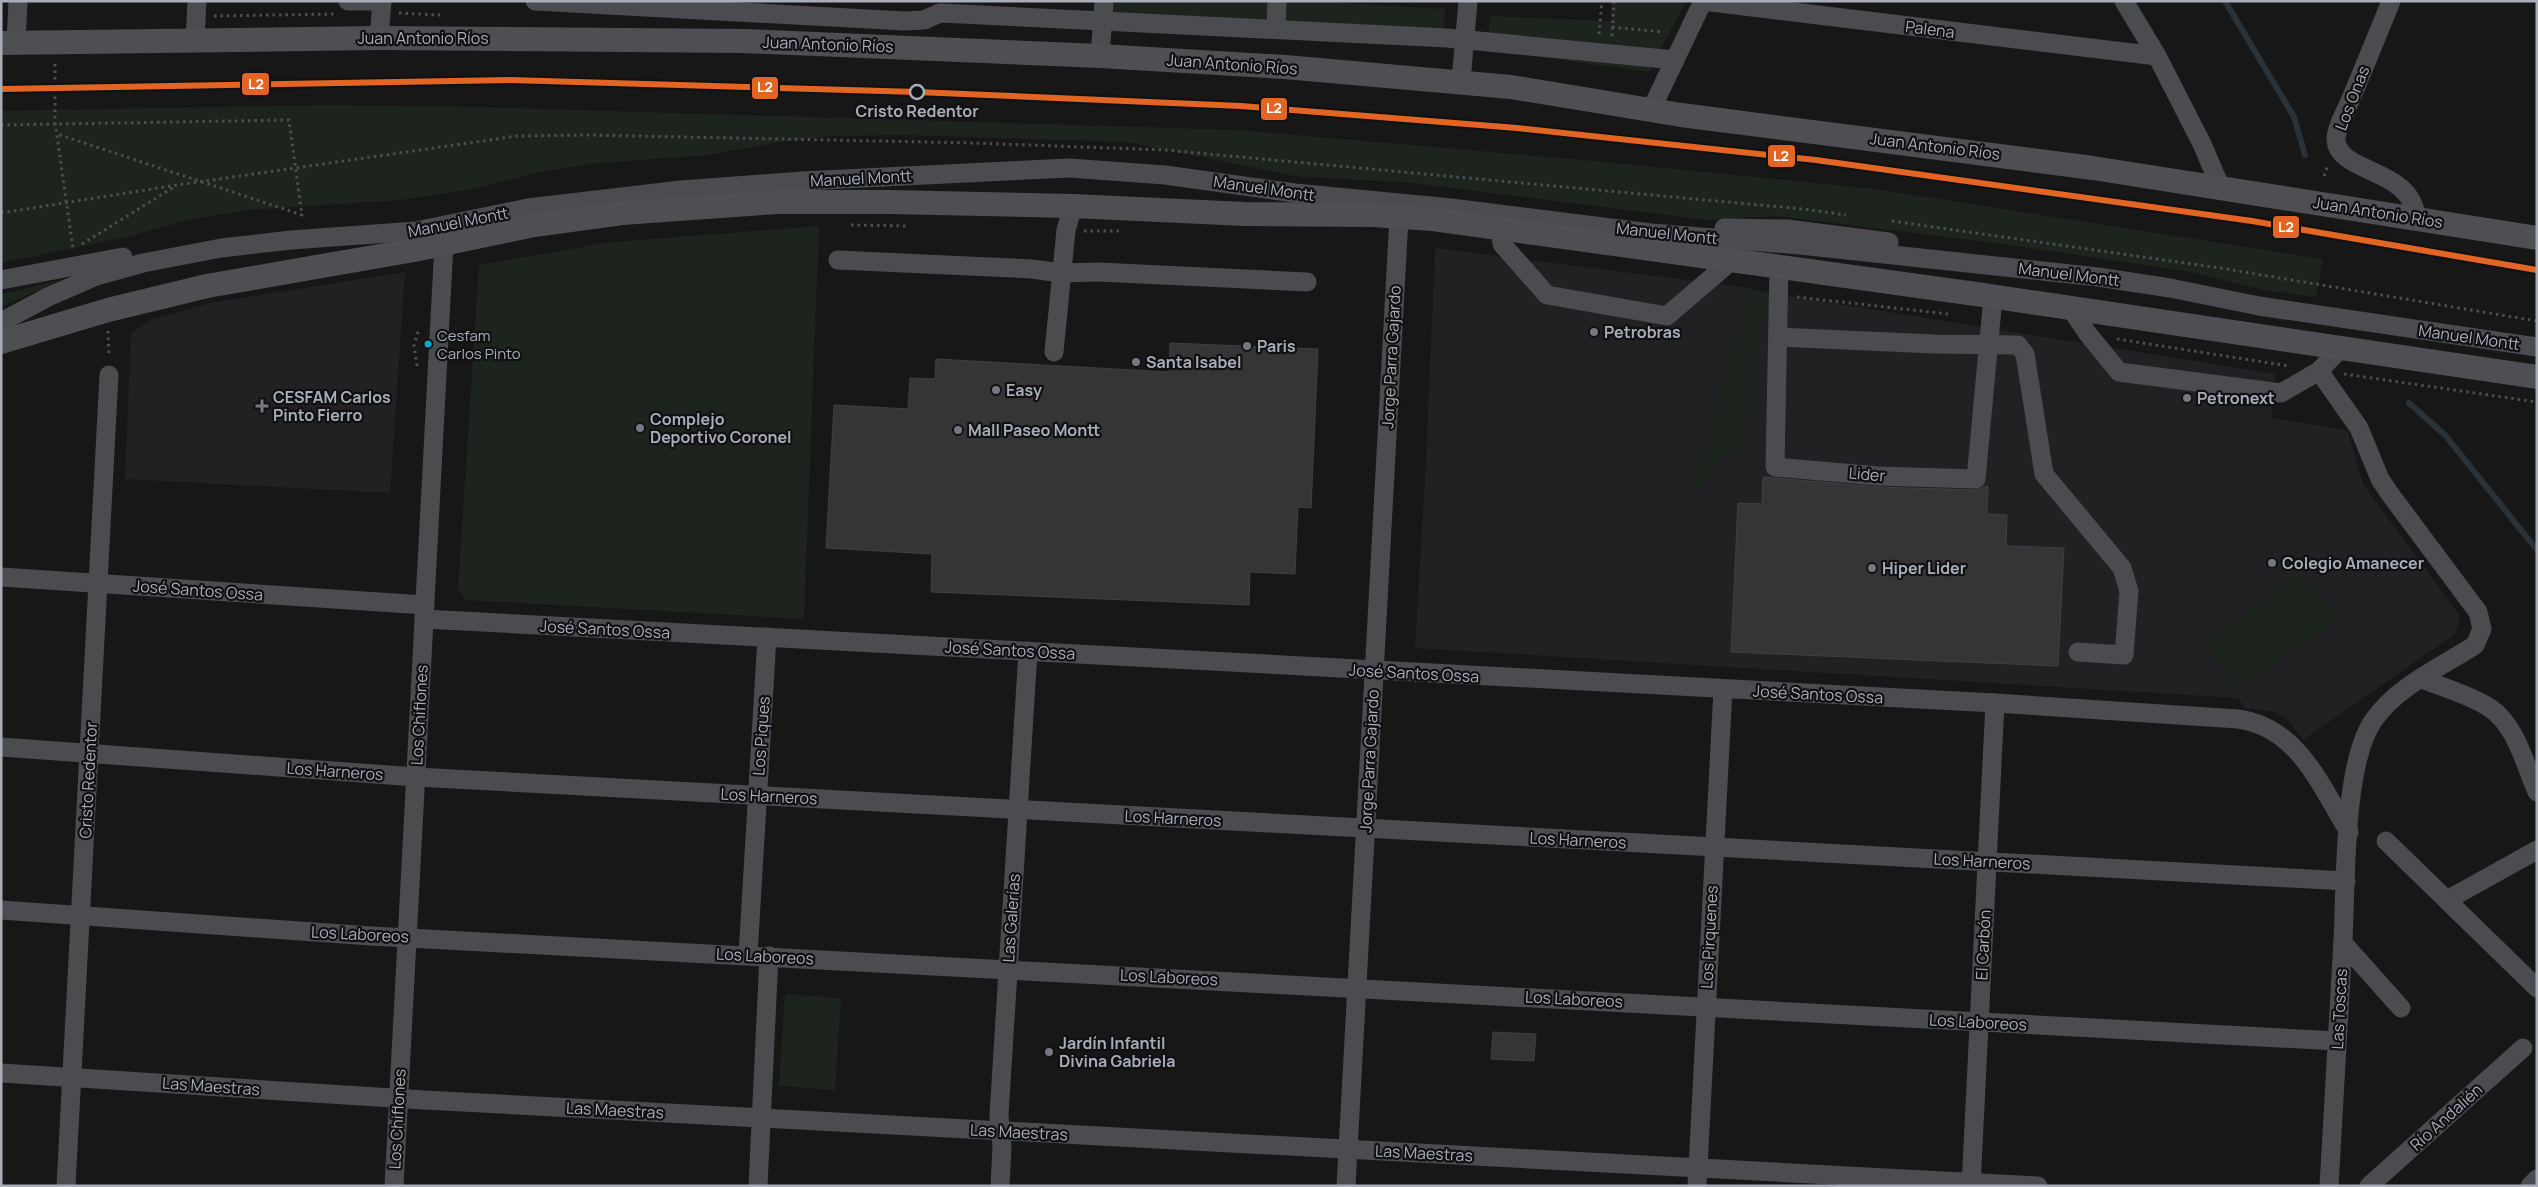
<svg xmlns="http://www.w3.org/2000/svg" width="2538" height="1187" viewBox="0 0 2538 1187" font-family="Manrope,sans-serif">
<rect width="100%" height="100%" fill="#171717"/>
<g fill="#212123">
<path d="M1435,248L1750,288L1770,293L2276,374L2271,418L2347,430L2363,484L2460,616L2455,634L2303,740L2287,719L2275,712L2244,708L2239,698L1415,648L1426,460Z"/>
<path d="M405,272L390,493L125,479L131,333L153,319L210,303Z"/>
</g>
<g fill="#1d241e">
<path d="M1110,1H1311L1445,9L1443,44L1107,23Z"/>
<path d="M1611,1H1686L1649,72L1487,50L1490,16L1611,21Z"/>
<path d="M328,105L476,107L1239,130L1605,162L1875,189L2323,259L2316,297L2263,290L2191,272L2017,246L1778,216L1708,220L1413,183L1295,176L1127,142L904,135L831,136L779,142L709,155L598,163L540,172L473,189L401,200L249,210L193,219L126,237L1,263V111Z"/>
<path d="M819,226L804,619L466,600L458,590L479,265L611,242Z"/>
<path d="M62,280L1,307V294Z"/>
<path d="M1750,288L1770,293L1771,313L1759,318L1748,449L1727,453L1695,490H1691Z"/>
<path d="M2302,572L2336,620L2239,688L2206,640Z"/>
<path d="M785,994L841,998L835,1090L779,1086Z"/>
</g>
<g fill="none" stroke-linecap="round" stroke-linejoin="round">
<g stroke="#2a3239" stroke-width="6">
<path d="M2225,1L2294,117L2305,155"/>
<path d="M2409,403L2445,435L2537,550"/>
</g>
</g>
<g fill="#353536" stroke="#3f4043">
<path d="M1170,343L1318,349L1311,508L1298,507L1295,574L1250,572L1249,605L931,592L932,554L826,548L834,405L908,409L910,378L935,379L936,359L1169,372Z"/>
<path d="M1763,477L1878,487L1976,490L1988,486L1987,514L2007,515L2006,546L2064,548L2058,666L1731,652L1738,503L1762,504Z"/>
<path d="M1493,1032L1536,1034L1534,1061L1491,1059Z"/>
</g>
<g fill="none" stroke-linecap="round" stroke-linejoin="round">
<g stroke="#4d4e52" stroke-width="3" stroke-dasharray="2.5 4" stroke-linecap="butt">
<path d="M399,13L440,15"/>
<path d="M214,16L335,14"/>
<path d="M1612,27L1662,32"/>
<path d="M1599,34L1602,1"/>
<path d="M1612,36L1614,1"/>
<path d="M55,64V122L73,249"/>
<path d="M1,125L289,120L302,215L57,134"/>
<path d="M2324,176L2328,165"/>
<path d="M1,213L177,185L517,136L588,135L973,143L1165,150L1803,209L1846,215"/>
<path d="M1892,221L2220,268L2537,321"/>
<path d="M851,225L909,226"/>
<path d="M1084,231H1123"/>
<path d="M82,244L174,187"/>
<path d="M1797,297L1948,314"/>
<path d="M108,331L109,357"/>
<path d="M2117,339L2289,366"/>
<path d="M417,366L414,346L419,328"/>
<path d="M2344,374L2537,402"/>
</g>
<g stroke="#4b4c50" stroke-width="19">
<path d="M348,1H372"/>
<path d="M535,1L905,21L924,20L940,13L1447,38L1675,60"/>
<path d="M1703,1L2157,56"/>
<path d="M2124,1L2157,56L2202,144L2220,186"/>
<path d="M2391,1C2378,34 2364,67 2350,101C2345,112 2336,128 2336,140C2338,174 2413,168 2416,218"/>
<path d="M1276,28L1277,1"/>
<path d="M379,38L382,1"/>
<path d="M195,40L197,1"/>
<path d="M16,43L18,1"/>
<path d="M1100,56L1104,1"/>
<path d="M1461,81L1468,1"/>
<path d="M1651,110L1703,1"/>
<path d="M1724,228L1787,229L1889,242"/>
<path d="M1500,229L1502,244L1547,295L1667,316L1731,261"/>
<path d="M838,260L1032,269L1061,273L1098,272L1307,282"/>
<path d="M1779,267L1775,467L1878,476L1976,479L1993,297"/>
<path d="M1,280L123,257"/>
<path d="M2071,309L2088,334L2119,372L2281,393L2319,371"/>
<path d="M1,322L48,297L96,276L143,263L221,248L291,240L416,231L528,208L681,190L802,181L1069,168L1165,175L1295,193L1451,208L1651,233L1800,245L2098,277L2170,288L2259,306L2537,347"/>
<path d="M1778,337L1934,344L2018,345L2025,354L2044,474L2122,568L2129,591L2124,655L2078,652"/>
<path d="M1054,352L1066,230L1073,206"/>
<path d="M1,577L425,605"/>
<path d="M424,619L1995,703L2238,719C2298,727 2320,785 2349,832"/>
<path d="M2422,679C2444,688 2470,695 2490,708C2516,725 2525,765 2537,792"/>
<path d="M1,747L416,777L2346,881"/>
<path d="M2386,841L2537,988"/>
<path d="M2447,900L2537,850"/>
<path d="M1,910L371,936L2337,1041"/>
<path d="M2343,943L2401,1008"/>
<path d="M748,955L767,637"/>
<path d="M1,1073L424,1100L2038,1186"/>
<path d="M66,1186L109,375"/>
<path d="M394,1186L444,243"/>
<path d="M758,1186L769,956"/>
<path d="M1000,1186L1002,1147L999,1115L1028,651"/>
<path d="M1346,1186L1399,217"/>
<path d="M1697,1186L1723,689"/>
<path d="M1971,1186L1995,703"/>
<path d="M2329,1186C2334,1104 2339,1022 2343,940C2346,885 2343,765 2373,721C2396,687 2441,667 2475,645L2482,629L2478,612L2390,494L2380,479L2359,428L2319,371L2341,348"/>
<path d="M2369,1186L2523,1048"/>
<path d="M2530,1186L2537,1179"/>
</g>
<g stroke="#4d4f52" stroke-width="24">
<path d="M1,43L379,38L743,41L1100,56L1285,67L1511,87L1681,115L2093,168L2537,238"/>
<path d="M1,342L108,310L207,286L414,250L534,225L622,213L777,202H889L1073,206L1245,214L1373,215L1433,219L1983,295L2537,377"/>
</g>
<g stroke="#111113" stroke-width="10">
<path id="rail-1" d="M1,89L510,80L917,92L1241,106L1517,128L1816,160L2252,221L2537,270"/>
</g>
<use href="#rail-1" stroke="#e36523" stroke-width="6"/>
</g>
<circle fill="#111113" stroke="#a8adb8" stroke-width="2.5" cx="917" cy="92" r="7"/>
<g fill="#757880" stroke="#111113" stroke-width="2">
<circle cx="1594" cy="332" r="5"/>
<circle cx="1247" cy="346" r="5"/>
<circle cx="1136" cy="362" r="5"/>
<circle cx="996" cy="390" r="5"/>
<circle cx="2187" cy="398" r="5"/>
<path d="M259.5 398.5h5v5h5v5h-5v5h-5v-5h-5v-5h5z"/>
<circle cx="640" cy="428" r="5"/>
<circle cx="958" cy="430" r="5"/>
<circle cx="2272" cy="563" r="5"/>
<circle cx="1872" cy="568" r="5"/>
<circle cx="1049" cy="1052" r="5"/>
</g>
<circle fill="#00a9ce" stroke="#111113" stroke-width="2" cx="428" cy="344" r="4.5"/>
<g text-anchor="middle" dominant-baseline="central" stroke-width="4.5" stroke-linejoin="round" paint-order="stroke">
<g font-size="15" fill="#a8adb8" stroke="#111113" text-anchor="start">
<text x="437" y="335">Cesfam<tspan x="437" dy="18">Carlos Pinto</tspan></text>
</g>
<g font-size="16" fill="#a8adb8" stroke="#111113">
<text transform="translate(1930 29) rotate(7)">Palena</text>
<text x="423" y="38">Juan Antonio Ríos</text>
<text transform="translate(828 44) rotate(2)">Juan Antonio Ríos</text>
<text transform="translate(1232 64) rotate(4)">Juan Antonio Ríos</text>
<text transform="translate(2352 98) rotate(-69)">Los Onas</text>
<text transform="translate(1935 146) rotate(7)">Juan Antonio Ríos</text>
<text transform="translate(861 178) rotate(-3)">Manuel Montt</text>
<text transform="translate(1264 188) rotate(8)">Manuel Montt</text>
<text transform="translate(2378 212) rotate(9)">Juan Antonio Ríos</text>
<text transform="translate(458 222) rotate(-11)">Manuel Montt</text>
<text transform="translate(1667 233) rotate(6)">Manuel Montt</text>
<text transform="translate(2069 274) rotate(7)">Manuel Montt</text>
<text transform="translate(2469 337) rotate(8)">Manuel Montt</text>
<text transform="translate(1391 357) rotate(-87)">Jorge Parra Gajardo</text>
<text transform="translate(1867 474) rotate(5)">Lider</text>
<text transform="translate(198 590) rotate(4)">José Santos Ossa</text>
<text transform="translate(605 629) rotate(3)">José Santos Ossa</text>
<text transform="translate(1010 650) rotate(3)">José Santos Ossa</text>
<text transform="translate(1414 673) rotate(3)">José Santos Ossa</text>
<text transform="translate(1818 694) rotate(3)">José Santos Ossa</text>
<text transform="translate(419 715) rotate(-87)">Los Chiflones</text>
<text transform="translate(761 736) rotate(-86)">Los Piques</text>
<text transform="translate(1369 761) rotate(-87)">Jorge Parra Gajardo</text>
<text transform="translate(335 771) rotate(4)">Los Harneros</text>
<text transform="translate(88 780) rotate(-87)">Cristo Redentor</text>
<text transform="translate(769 796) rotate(3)">Los Harneros</text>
<text transform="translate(1173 818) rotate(3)">Los Harneros</text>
<text transform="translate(1578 840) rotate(3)">Los Harneros</text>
<text transform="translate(1982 861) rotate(3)">Los Harneros</text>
<text transform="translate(1011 918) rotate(-86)">Las Galerías</text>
<text transform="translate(360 934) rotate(3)">Los Laboreos</text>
<text transform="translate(1709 937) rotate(-87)">Los Pirquenes</text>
<text transform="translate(1983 945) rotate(-87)">El Carbón</text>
<text transform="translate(765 956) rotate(3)">Los Laboreos</text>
<text transform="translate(1169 977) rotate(3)">Los Laboreos</text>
<text transform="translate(1574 999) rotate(3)">Los Laboreos</text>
<text transform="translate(2339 1009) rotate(-87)">Las Toscas</text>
<text transform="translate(1978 1022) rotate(3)">Los Laboreos</text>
<text transform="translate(211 1086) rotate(4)">Las Maestras</text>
<text transform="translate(615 1110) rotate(3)">Las Maestras</text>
<text transform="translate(2446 1117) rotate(-42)">Río Andalién</text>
<text transform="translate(397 1119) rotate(-87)">Los Chiflones</text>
<text transform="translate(1019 1132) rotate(3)">Las Maestras</text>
<text transform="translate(1424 1153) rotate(3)">Las Maestras</text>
</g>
<g font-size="16" font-weight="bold" fill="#a8adb8" stroke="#111113">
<text x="917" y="111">Cristo Redentor</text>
</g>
<g font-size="16" font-weight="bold" fill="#a8adb8" stroke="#111113" text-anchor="start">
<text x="1604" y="332">Petrobras</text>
<text x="1257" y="346">Paris</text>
<text x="1146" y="362">Santa Isabel</text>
<text x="1006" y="390">Easy</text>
<text x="273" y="397">CESFAM Carlos<tspan x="273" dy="18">Pinto Fierro</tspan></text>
<text x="2197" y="398">Petronext</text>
<text x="650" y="419">Complejo<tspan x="650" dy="18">Deportivo Coronel</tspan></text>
<text x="968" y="430">Mall Paseo Montt</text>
<text x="2282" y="563">Colegio Amanecer</text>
<text x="1882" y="568">Hiper Lider</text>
<text x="1059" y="1043">Jardín Infantil<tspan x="1059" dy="18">Divina Gabriela</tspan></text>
</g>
</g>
<g stroke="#111113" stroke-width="2">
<rect x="241" y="72" width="29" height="24" rx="5" fill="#e36523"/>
<rect x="751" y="76" width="28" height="24" rx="5" fill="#e36523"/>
<rect x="1260" y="97" width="28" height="24" rx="5" fill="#e36523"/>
<rect x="1767" y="144" width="29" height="24" rx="5" fill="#e36523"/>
<rect x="2272" y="215" width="28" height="24" rx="5" fill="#e36523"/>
</g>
<g font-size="14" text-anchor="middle" font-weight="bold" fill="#fff">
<text x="256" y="89">L2</text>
<text x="765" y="92">L2</text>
<text x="1274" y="113">L2</text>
<text x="1781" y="161">L2</text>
<text x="2286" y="232">L2</text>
</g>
<rect width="2538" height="1187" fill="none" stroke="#a8adb8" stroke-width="5"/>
</svg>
